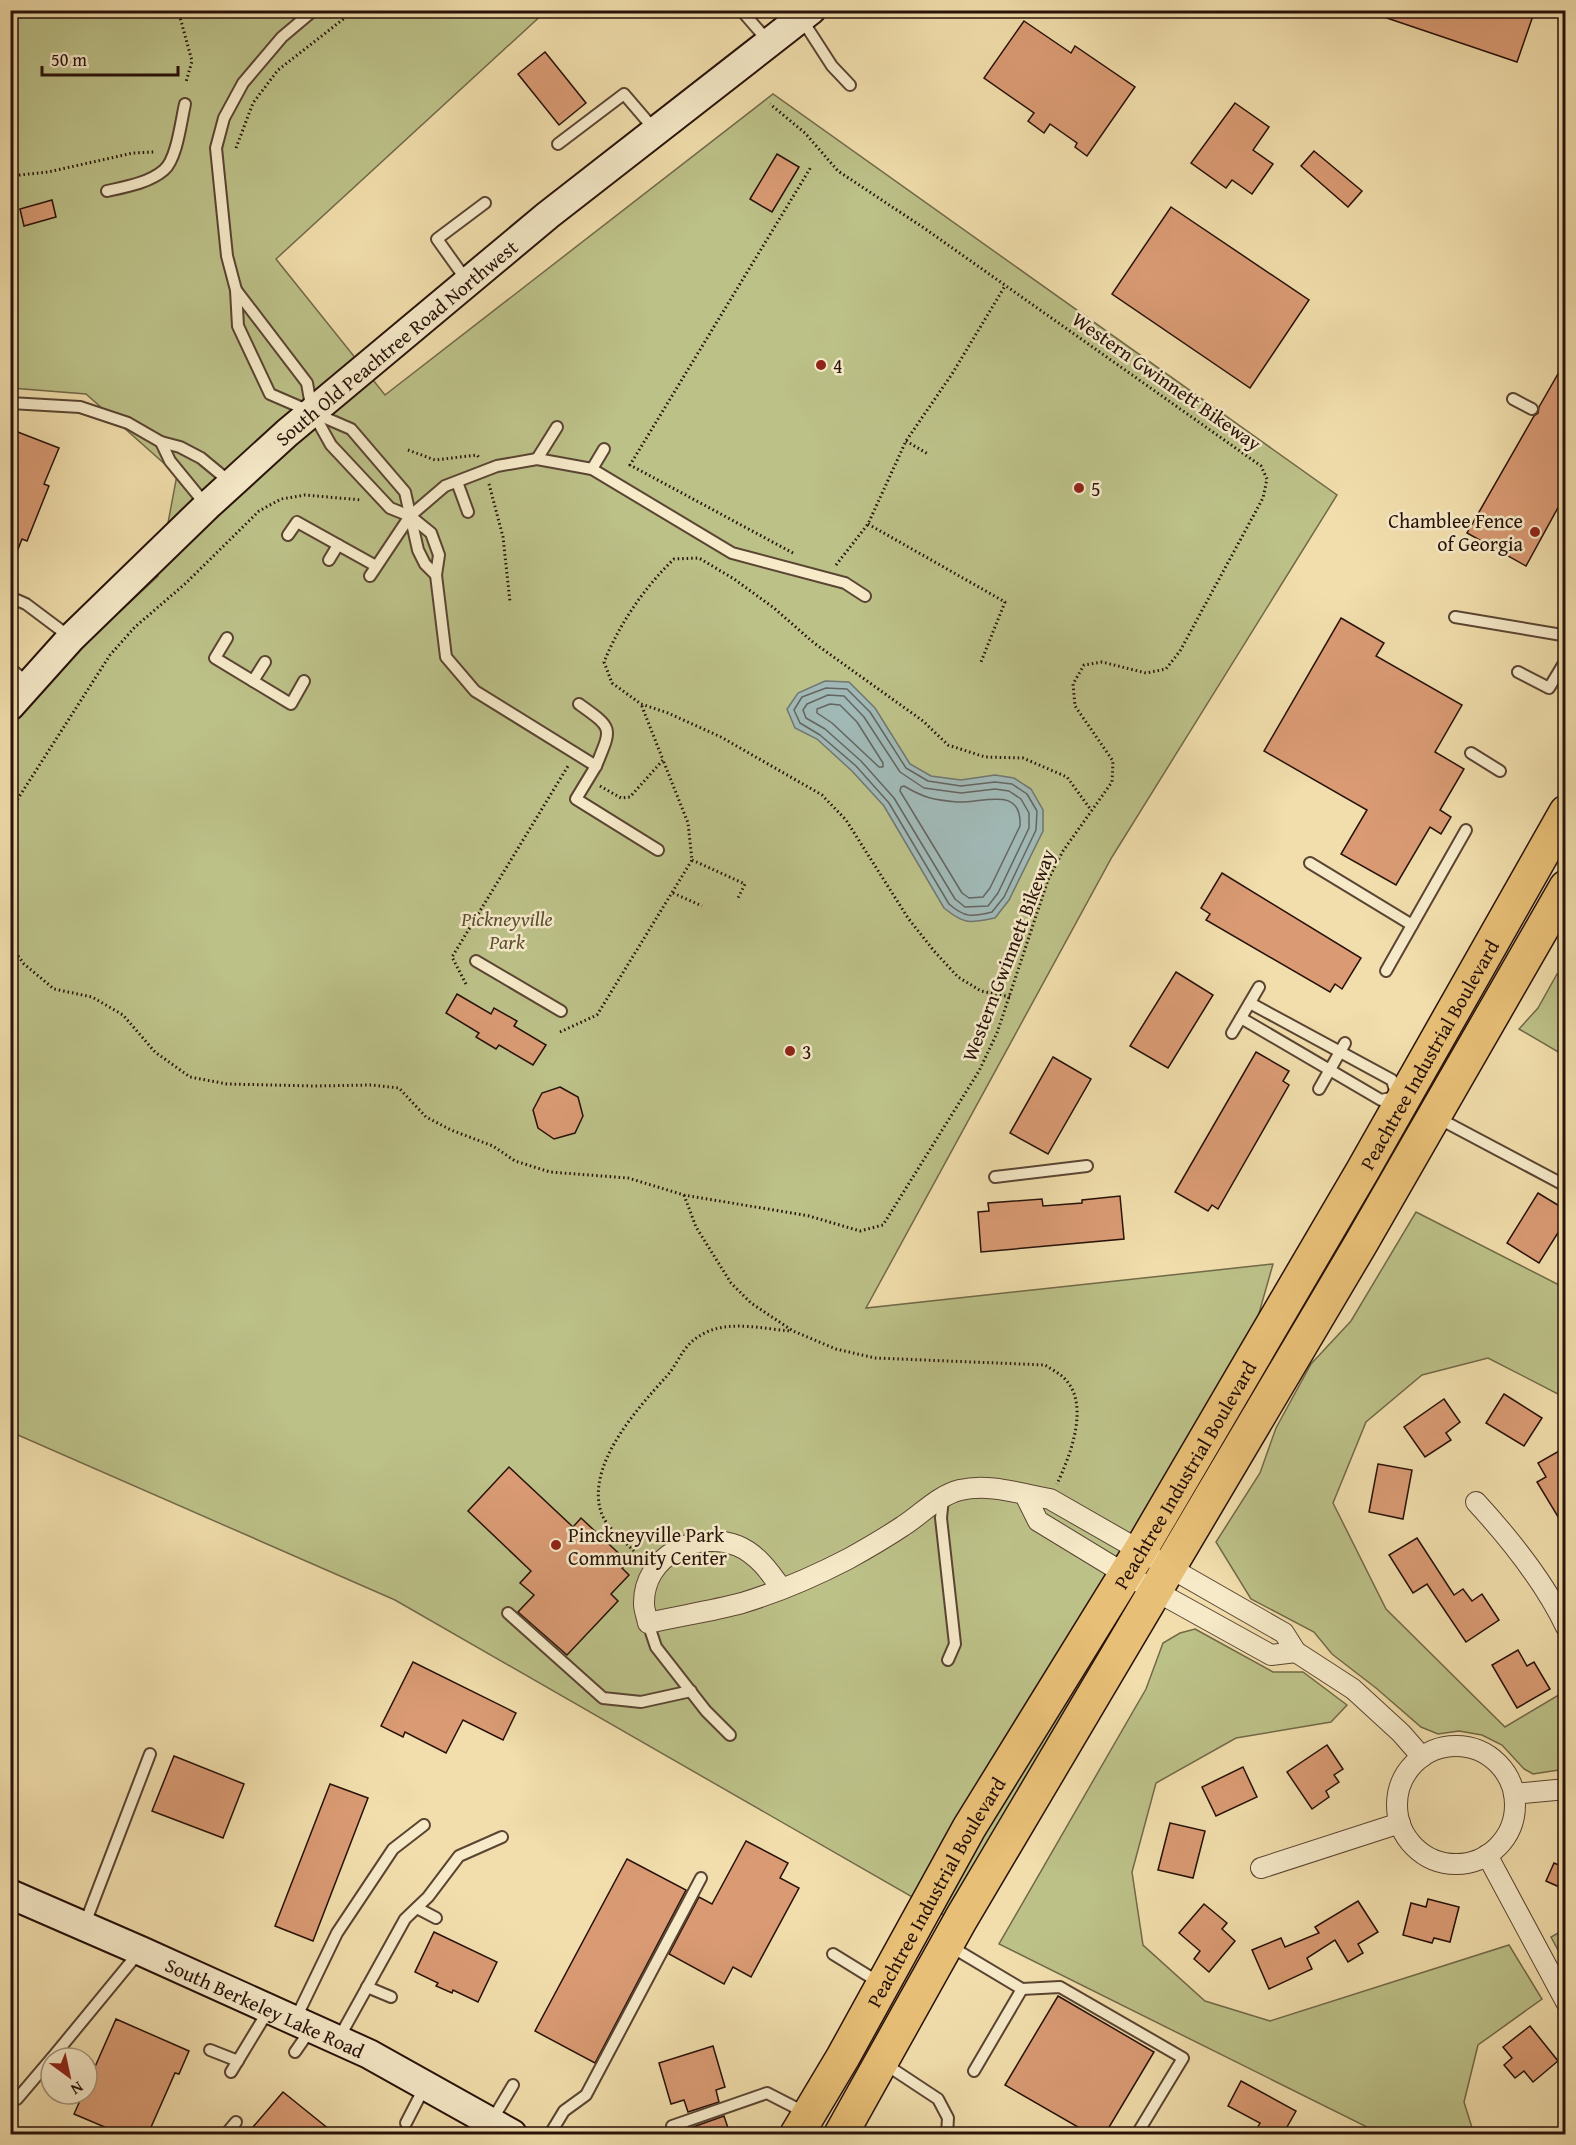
<svg xmlns="http://www.w3.org/2000/svg" width="1576" height="2145" viewBox="0 0 1576 2145" font-family="'Gentium Book Plus',serif">
<rect width="100%" height="100%" fill="#f1deac"/>
<filter id="stains"><feTurbulence type="fractalNoise" baseFrequency=".00333" numOctaves="4"/><feColorMatrix values="0 0 0 0 .2 0 0 0 0 .09 0 0 0 0 .02 0 0 0 .5 -.17"/></filter>
<radialGradient id="worn" r=".72"><stop offset=".6" stop-color="#630" stop-opacity="0"/><stop offset="1" stop-color="#630" stop-opacity=".3"/></radialGradient>
<g fill="#bcc188" stroke="#726948" stroke-width="1.5">
<path d="M11,11H546L276,259L385,395L773,94L1337,495L1112,857L866,1308L1273,1264L1214,1471L947,1917L395,1600L11,1432V722L60,667L158,576L177,475L86,394L11,388Z"/>
<path d="M1557,974L1565,979V1056L1519,1029L1538,1008Z"/>
<path d="M1416,1212L1565,1288V1405L1560,1395L1488,1358L1422,1375L1366,1422L1333,1503L1386,1609L1505,1727L1562,1693L1565,1715V1769L1533,1774L1524,1769L1502,1745L1482,1735L1459,1731L1438,1734L1421,1727L1376,1688L1332,1654L1314,1632L1251,1599L1216,1542L1260,1473L1276,1428L1311,1364L1351,1321Z"/>
<path d="M1195,1629L1273,1672H1303L1347,1705L1331,1722L1236,1738L1156,1783L1132,1872L1143,1945L1205,2001L1270,2021L1509,1945L1542,1999L1478,2045L1464,2102L1474,2134H1381L999,1944L1146,1689L1163,1643L1180,1633Z"/>
<path d="M1565,1929V1963L1551,1937Z"/>
</g>
<path fill="#a1b9b6" stroke="#707671" stroke-width="1.5" d="M825,681L849,682L875,708L910,764L931,776L961,780L995,775L1014,778L1031,789L1043,810V831L1009,900L995,918C969,923 965,925 944,908L884,806L852,771L817,739L795,728L787,709L798,693Z"/>
<g fill="none" stroke-linecap="round" stroke-linejoin="round">
<g stroke="#646560" stroke-width="1.5">
<path d="M826,688L847,689L870,712L906,768L928,781L961,786L995,782L1012,784L1027,794L1037,811L1036,830L1004,897L992,912C972,917 965,918 949,904L889,803L856,766L820,735L800,723L794,710L802,697Z"/>
<path d="M828,695L844,696L864,717L900,772L924,788L961,793L995,789L1009,791L1021,799L1029,813V828L998,893L988,906L965,907L955,899L894,798L861,761L825,729L806,718L803,710L807,704Z"/>
<path d="M830,704L840,705L857,722L883,763V767H879L832,723L817,713V709Z"/>
<path d="M904,786C924,798 934,800 957,802C981,804 1022,784 1020,826L990,888L983,897L969,898L962,893L900,791L901,787Z"/>
</g>
</g>
<g fill="#da9b74" stroke="#271109" stroke-width="1.5">
<path d="M1373,10H1535L1517,62L1372,13Z"/>
<path d="M1024,21L1071,53L1075,46L1135,87L1087,156L1075,147L1077,143L1050,124L1044,133L1028,121L1034,113L984,78Z"/>
<path d="M545,52L586,103L559,125L518,74Z"/>
<path d="M1235,103L1269,127L1253,150L1273,164L1252,194L1232,180L1226,188L1191,163Z"/>
<path d="M1314,151L1362,191L1348,207L1301,166Z"/>
<path d="M777,154L799,167L772,212L750,199Z"/>
<path d="M52,200L56,217L24,226L20,209Z"/>
<path d="M1171,207L1309,300L1250,388L1112,294Z"/>
<path d="M1566,360V493L1526,566L1467,533L1534,416L1538,413L1539,407Z"/>
<path d="M10,429L59,448L44,484L49,486L27,541L22,539L11,567Z"/>
<path d="M1341,618L1384,643L1376,656L1462,705L1435,752L1464,769L1440,810L1451,817L1441,834L1430,827L1396,885L1341,854L1367,810L1264,751Z"/>
<path d="M1222,873L1361,958L1342,989L1335,984L1330,992L1206,920L1210,914L1201,908Z"/>
<path d="M1176,972L1213,995L1168,1068L1130,1046Z"/>
<path d="M457,994L491,1014L494,1008L517,1021L514,1026L546,1045L533,1065L499,1045L496,1049L476,1037L479,1033L446,1013Z"/>
<path d="M1256,1052L1289,1071L1283,1081L1289,1085L1218,1209L1212,1205L1208,1211L1175,1192Z"/>
<path d="M1053,1057L1091,1079L1048,1154L1010,1133Z"/>
<path d="M560,1087L578,1097L583,1116L575,1133L554,1139L538,1128L533,1110L542,1093Z"/>
<path d="M1538,1193L1566,1210V1220L1539,1263L1507,1243Z"/>
<path d="M1120,1196L1124,1239L981,1252L978,1212L989,1211L988,1203L1042,1199L1043,1206L1082,1203V1200Z"/>
<path d="M1504,1394L1542,1418L1524,1446L1486,1423Z"/>
<path d="M1444,1399L1460,1422L1446,1433L1451,1440L1425,1457L1404,1427Z"/>
<path d="M1566,1447V1530L1537,1482L1546,1477L1538,1463Z"/>
<path d="M1378,1464L1412,1470L1403,1519L1369,1512Z"/>
<path d="M509,1467L573,1527L581,1518L628,1562L622,1568L629,1575L611,1594L618,1601L567,1655L518,1612L534,1595L520,1583L531,1571L468,1511Z"/>
<path d="M1417,1538L1454,1595L1463,1589L1472,1601L1482,1594L1499,1620L1466,1642L1427,1584L1413,1593L1389,1555Z"/>
<path d="M1518,1650L1527,1666L1534,1662L1550,1689L1517,1708L1492,1665Z"/>
<path d="M413,1662L516,1713L503,1740L463,1720L446,1753L405,1732L403,1737L381,1726Z"/>
<path d="M1327,1745L1343,1769L1334,1775L1339,1782L1326,1791L1329,1797L1312,1809L1287,1772Z"/>
<path d="M174,1756L244,1784L223,1838L152,1811Z"/>
<path d="M1243,1767L1257,1797L1216,1816L1202,1787Z"/>
<path d="M330,1784L368,1798L313,1941L275,1926Z"/>
<path d="M1170,1823L1205,1831L1193,1878L1158,1870Z"/>
<path d="M746,1841L788,1863L780,1878L799,1888L751,1977L733,1967L724,1984L669,1954L699,1897L712,1904Z"/>
<path d="M627,1859L686,1890L595,2063L535,2031Z"/>
<path d="M1554,1863L1566,1868V1890L1546,1881Z"/>
<path d="M1428,1899L1459,1907L1450,1942L1434,1938L1432,1943L1403,1935L1411,1903L1426,1907Z"/>
<path d="M1358,1901L1378,1932L1358,1944L1363,1953L1348,1962L1335,1940L1307,1958L1312,1969L1269,1989L1252,1950L1281,1938L1285,1947L1319,1933L1315,1927Z"/>
<path d="M1204,1904L1227,1923L1222,1929L1235,1941L1209,1972L1194,1959L1200,1951L1179,1933Z"/>
<path d="M434,1932L497,1962L478,2002L453,1990L452,1993L436,1986L438,1983L415,1972Z"/>
<path d="M1058,1996L1154,2052L1105,2134H1090L1005,2085Z"/>
<path d="M116,2019L189,2051L179,2074L175,2073L148,2134H121L74,2114L83,2094H87V2085Z"/>
<path d="M1530,2026L1558,2061L1533,2082L1524,2071L1515,2078L1504,2065L1512,2058L1503,2047Z"/>
<path d="M713,2046L725,2087L716,2090L719,2102L688,2112L684,2100L671,2104L659,2063Z"/>
<path d="M1241,2081L1296,2111L1283,2134H1254L1260,2123L1228,2106Z"/>
<path d="M283,2092L335,2134H247Z"/>
<path d="M724,2116L730,2134H695L693,2127Z"/>
</g>
<g fill="none" stroke-linecap="round" stroke-linejoin="round">
<g stroke="#5a4432" stroke-width="14">
<g id="lane">
<path d="M314,10L282,37L243,83L224,118L216,148L227,256L236,290L238,326L270,394L351,429L405,492L418,550L425,564L436,575"/>
<path d="M741,10L769,42"/>
<path d="M801,18L832,66L850,85"/>
<path d="M558,144L624,94L654,129"/>
<path d="M107,191C125,187 149,183 164,170C177,159 181,121 185,104"/>
<path d="M467,281L437,239L485,203"/>
<path d="M236,290L307,383L312,411L331,445L390,508L410,516L431,533L439,555L436,575L446,657L475,691L596,766C612,727 614,729 579,704"/>
<path d="M1513,399L1532,409"/>
<path d="M10,403L80,407L128,423L161,442L180,447L201,458L230,482"/>
<path d="M161,442L170,461L206,505"/>
<path d="M537,459L557,427"/>
<path d="M592,469L604,449"/>
<path d="M457,482L468,512"/>
<path d="M288,535L297,522L376,566"/>
<path d="M329,560L338,545"/>
<path d="M370,576L410,516L445,486L497,466L537,459L592,469L732,553L845,583L865,596"/>
<path d="M10,597L26,604L70,637"/>
<path d="M1455,617L1562,635L1566,637"/>
<path d="M227,638L215,658L291,704L304,681"/>
<path d="M10,668L29,684"/>
<path d="M1518,672L1549,688L1566,660"/>
<path d="M253,681L265,662"/>
<path d="M1471,753L1500,771"/>
<path d="M596,766L576,799L658,850"/>
<path d="M1310,863L1412,925"/>
<path d="M476,961L561,1011"/>
<path d="M1386,971L1466,830"/>
<path d="M1250,1003L1392,1080L1397,1097"/>
<path d="M1241,1018L1381,1100L1396,1097"/>
<path d="M1232,1033L1259,987"/>
<path d="M1319,1089L1345,1043"/>
<path d="M1436,1117L1566,1186"/>
<path d="M995,1177L1087,1166"/>
<path d="M943,1498L941,1518L955,1644L948,1660"/>
<path d="M508,1613L603,1698L641,1702L691,1691"/>
<path d="M648,1623L656,1647L706,1711L730,1735"/>
<path d="M417,1908L436,1918"/>
<path d="M84,1926L150,1754"/>
<path d="M950,1946L1022,1989L974,2071"/>
<path d="M833,1954L880,1983"/>
<path d="M367,1987L391,1997"/>
<path d="M1022,1989L1060,1987L1183,2058L1137,2134"/>
<path d="M296,2018L337,1933L393,1849L424,1825"/>
<path d="M339,2038L405,1919L428,1897L459,1856L502,1837"/>
<path d="M210,2050L238,2061"/>
<path d="M295,2052L311,2029"/>
<path d="M52,2058L140,1951"/>
<path d="M885,2064L938,2099L948,2118L947,2134"/>
<path d="M231,2072L268,2011"/>
<path d="M17,2099L51,2059"/>
<path d="M491,2122L513,2085"/>
<path d="M406,2123L425,2086"/>
<path d="M672,2126L767,2093L806,2113"/>
<path d="M226,2134L236,2122"/>
<path d="M476,2134L482,2118"/>
<path d="M550,2134L564,2111L586,2095L701,1878"/>
</g>
</g>
<g stroke="#5a4432" stroke-width="22">
<g id="street">
<path d="M1025,1495L1038,1521L1125,1574L1271,1655L1296,1652"/>
<path d="M1476,1502C1510,1539 1544,1581 1566,1627"/>
<path d="M781,1588C770,1572 757,1554 738,1546C697,1529 643,1556 644,1604C644,1610 647,1617 648,1623C679,1616 712,1611 742,1603C775,1593 817,1575 848,1559C866,1549 885,1538 903,1526C922,1514 937,1496 960,1490C990,1483 1020,1494 1050,1499L1284,1633L1296,1652L1353,1689L1401,1733L1422,1757"/>
<circle cx="1456" cy="1805" r="59"/>
<path d="M1514,1794L1566,1789"/>
<path d="M1487,1855L1566,2002"/>
<path d="M1261,1868L1400,1823"/>
</g>
</g>
<g stroke="#271109" stroke-width="32">
<g id="secondary">
<path id="s1" d="M10,706L71,638L207,506L287,433L548,215L811,10"/>
<path id="s2" d="M10,1894L141,1951L369,2054L512,2134"/>
</g>
</g>
<g stroke="#271109" stroke-width="36">
<g id="highway">
<path id="s3" d="M797,2134L843,2057L969,1828L1140,1551L1363,1170L1566,812"/>
<path d="M841,2134L961,1919L1360,1245L1566,887"/>
</g>
</g>
<g stroke="#271109" stroke-width="3" stroke-dasharray="1.5 3" stroke-linecap="butt">
<path d="M178,10L192,61L186,82"/>
<path d="M236,148L253,103L278,70L355,10"/>
<path d="M10,176L48,172L133,153L154,152"/>
<path d="M906,441L928,454"/>
<path d="M408,450L435,460L477,455L480,459"/>
<path d="M489,484L503,537L510,602"/>
<path d="M868,524L1005,602L981,662"/>
<path d="M793,553L630,465L811,167"/>
<path d="M836,565L868,524L906,441L952,374L1005,286"/>
<path d="M600,786L621,798L630,797L663,760L641,704"/>
<path d="M10,811L110,655L135,627L186,583L259,511L281,499L305,495L362,500"/>
<path d="M692,860L745,884L738,898"/>
<path d="M673,893L702,906"/>
<path d="M10,945L24,964L54,989L92,997L123,1015L155,1052L190,1077L227,1084L314,1086L372,1085L399,1088L426,1117L451,1130L493,1146L515,1161L550,1172L628,1178L684,1195L809,1216L860,1231L883,1225L979,1071L997,1033L1048,880L1063,851L1112,782L1113,761L1075,706L1073,684L1084,665L1102,662L1146,673L1166,669L1180,651L1263,498L1267,479L1261,466L924,228L838,171L805,133L770,104"/>
<path d="M466,984L452,957L568,766L567,765"/>
<path d="M1010,997L981,991L958,977L934,951L908,918L846,820L822,795L721,737L668,713L641,704L612,683L604,662C620,623 644,588 674,559L699,558L734,579L774,608L814,643L923,721L948,745L985,757L1023,758L1067,777L1091,810"/>
<path d="M560,1032L597,1015L692,860L688,823L663,760"/>
<path d="M684,1195L696,1227L731,1283L751,1303L793,1331L836,1349L875,1358L1045,1365C1051,1369 1059,1373 1064,1378C1091,1404 1070,1456 1057,1484"/>
<path d="M634,1551C623,1540 606,1527 601,1512C586,1465 637,1409 666,1377C681,1360 682,1344 705,1333C729,1320 764,1329 791,1331"/>
</g>
<use href="#lane" stroke="#f6eac9" stroke-width="10"/>
<use href="#street" stroke="#f6eac9" stroke-width="20"/>
<use href="#secondary" stroke="#f6eac9" stroke-width="28"/>
<use href="#highway" stroke="#e8bf76" stroke-width="33"/>
</g>
<g fill="#8f2418" stroke="#f6eac9" stroke-width="2">
<circle cx="821" cy="365" r="6"/>
<circle cx="1079" cy="488" r="6"/>
<circle cx="1535" cy="532" r="6"/>
<circle cx="790" cy="1051" r="6"/>
<circle cx="556" cy="1545" r="6"/>
</g>
<g text-anchor="middle" dominant-baseline="central" stroke-width="5" stroke-linejoin="round" paint-order="stroke">
<g font-size="20" fill="#271109" stroke="#f6eac9">
<text stroke="none"><textPath href="#s1" startOffset="531">South Old Peachtree Road Northwest</textPath></text>
<text transform="translate(1167 381) rotate(35)">Western Gwinnett Bikeway</text>
<text transform="translate(1008 955) rotate(-69)">Western Gwinnett Bikeway</text>
<text stroke="none"><textPath href="#s3" startOffset="1251">Peachtree Industrial Boulevard</textPath></text>
<text stroke="none"><textPath href="#s3" startOffset="765">Peachtree Industrial Boulevard</textPath></text>
<text stroke="none"><textPath href="#s3" startOffset="279">Peachtree Industrial Boulevard</textPath></text>
<text stroke="none"><textPath href="#s2" startOffset="279">South Berkeley Lake Road</textPath></text>
</g>
<g font-size="20" fill="#271109" stroke="#f6eac9" text-anchor="start">
<text x="833" y="365">4</text>
<text x="1091" y="488">5</text>
<text x="1523" y="520" text-anchor="end">Chamblee Fence<tspan x="1523" dy="23">of Georgia</tspan></text>
<text x="802" y="1051">3</text>
<text x="568" y="1534">Pinckneyville Park<tspan x="568" dy="23">Community Center</tspan></text>
</g>
<g font-size="20" font-style="italic" fill="#5b4f35" stroke="#f6eac9">
<text x="507" y="918">Pickneyville<tspan x="507" dy="23">Park</tspan></text>
</g>
</g>
<rect width="1576" height="2145" fill="none" stroke="#f1deac" stroke-width="36"/>
<rect x="12" y="12" width="1552" height="2121" fill="none" stroke="#271109" stroke-width="3"/>
<rect x="18" y="18" width="1540" height="2109" fill="none" stroke="#271109" stroke-width="1.5"/>
<g transform="translate(69 2076) rotate(147)"><circle r="28" fill="#f6eac9" stroke="#a3937c" stroke-width="1.5"/>
<path d="M0-4.5L10 22L0 15L-10 22Z" fill="#8f2418"/>
<text y="-9" font-size="16" font-weight="bold" text-anchor="middle" fill="#271109">N</text>
</g>
<path d="M42 66v9h136v-9" fill="none" stroke="#271109" stroke-width="3"/>
<text x="51" y="66" font-size="18" fill="#271109" stroke="#f6eac9" stroke-width="4.5" paint-order="stroke">50 m</text>
<rect width="100%" height="100%" filter="url(#stains)"/>
<rect width="100%" height="100%" fill="url(#worn)"/>
</svg>
